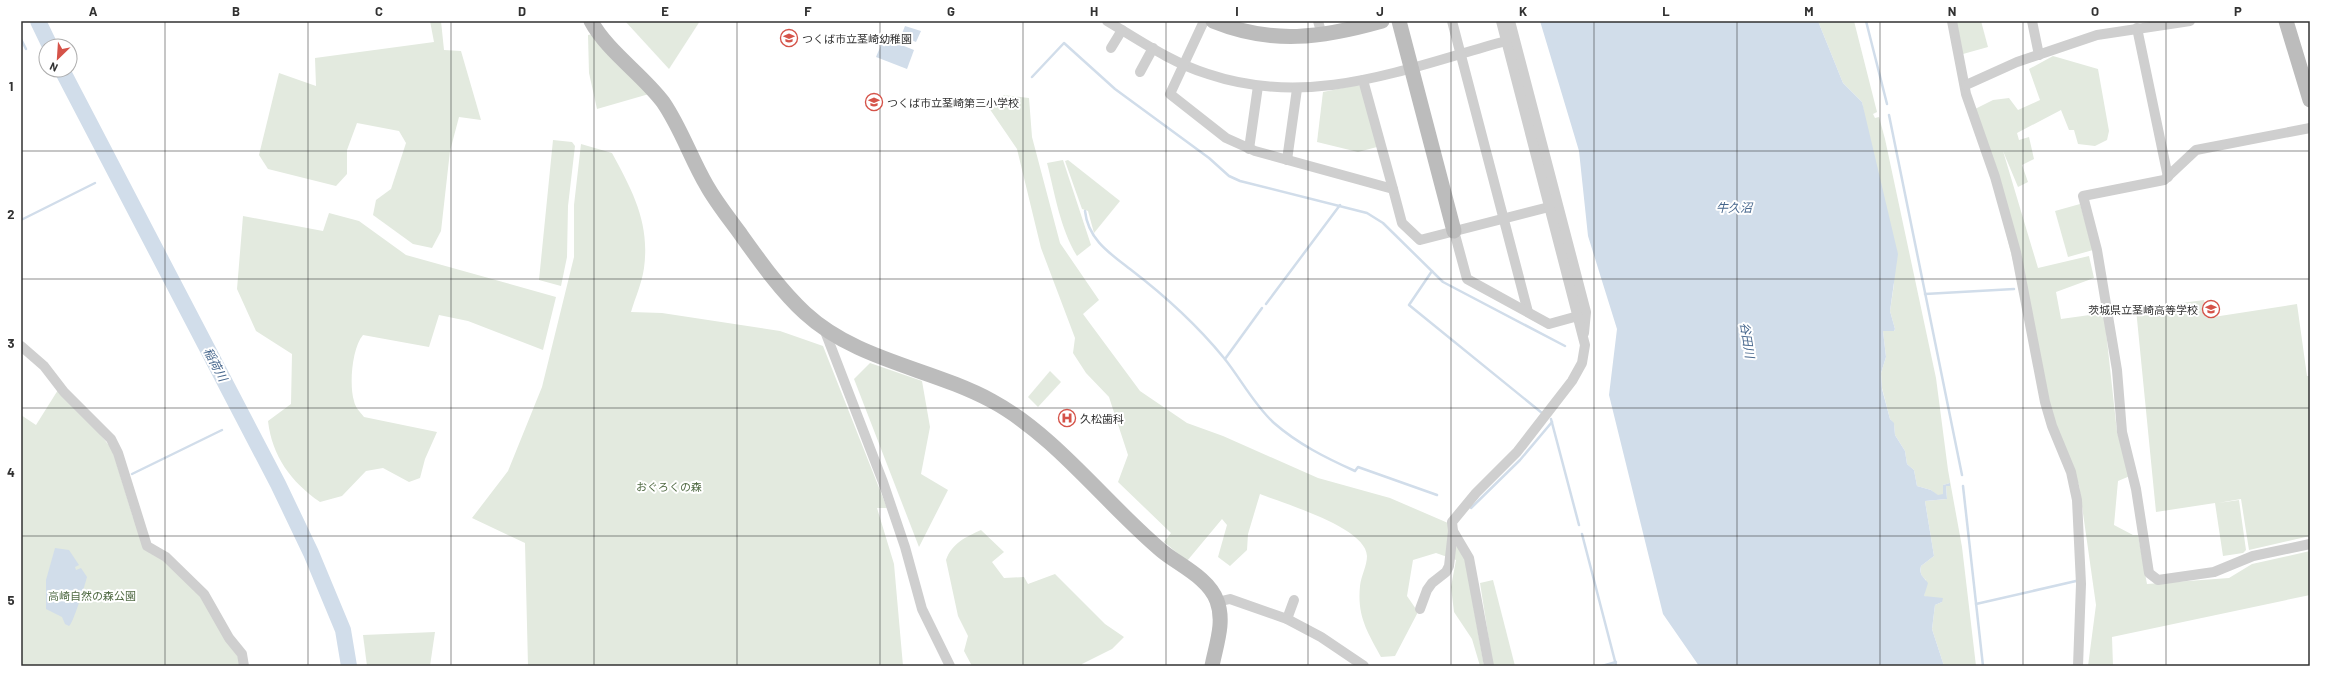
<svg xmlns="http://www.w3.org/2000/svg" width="2331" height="687" viewBox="0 0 2331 687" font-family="Barlow,'Noto Sans JP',sans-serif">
<rect width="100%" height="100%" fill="#fff"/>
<g fill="#e3eadf">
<path d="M430,21H441L444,50L461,51L481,120L459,117L450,151L441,231L432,248L413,244L373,215L376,200L391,189L406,143L399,131L357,123L347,150V174L336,186L268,169L259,155L279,73L316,86L315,58L434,42Z"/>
<path d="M625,21H700L669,69Z"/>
<path d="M1818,21H1854L1877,112L1873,114L1875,118L1879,117L1885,139L1936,378L1948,470L1962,547L1976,666H1944L1932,629L1935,605L1942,602L1924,596L1926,580C1921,576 1920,573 1921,566L1934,556L1925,501L1947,499L1946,486L1950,483L1943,485V495H1937L1931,490L1917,486L1914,470L1907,464L1905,451L1895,435L1894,424L1890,419L1882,388L1881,373L1886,357L1883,331H1894L1895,329L1890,311L1894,284L1862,102L1843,83Z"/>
<path d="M1955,21H1981L1988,47L1963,54Z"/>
<path d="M593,34L649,94L597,109L589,73L588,35Z"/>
<path d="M2053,56L2098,69L2109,131L2107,140L2095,146L2078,144L2074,130H2069L2061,110L2017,133L2019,140L2029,137L2034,159L2022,165L2028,182L2018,187L2003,151L2038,268L2089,256L2094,278L2056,292L2061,319L2104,313L2117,432L2130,476L2118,481L2114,525L2133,535H2138L2147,584L2229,578L2252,564L2310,551V595L2112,637L2113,666H2088L2096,605L2079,485L2054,425L1975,109L1993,100L2009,98L2018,110L2040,100L2029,69Z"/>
<path d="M1358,85L1361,87L1377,147L1358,152L1317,142L1323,92Z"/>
<path d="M1004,95L1029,98L1032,137L1060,243L1099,300L1083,314L1140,391L1187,423L1223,436L1318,478L1390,498L1448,523L1465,559L1484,666H1480L1472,639L1454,612L1451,587L1456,560L1436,553L1413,560L1407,596L1418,612L1395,656L1381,657C1367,631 1357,616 1360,586C1361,576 1367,566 1367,556C1366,527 1284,504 1260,494L1248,534L1247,550L1230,566L1218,557L1227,525L1222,519L1187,561L1164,542L1171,533L1118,482L1128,455L1109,397L1086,373L1073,353L1075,338L1041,248L1017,149L989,108Z"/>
<path d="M553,140L572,142L575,146L568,206L567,257L561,286L539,280Z"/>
<path d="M581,144L612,153C633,192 650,223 644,268C642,283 635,298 631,312L662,313L780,331L823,346L887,508H877L894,564L903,666H528L525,543L472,518L508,471L542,387L574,257V205Z"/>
<path d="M1063,160L1091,245L1077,256C1060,228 1055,194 1047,163Z"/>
<path d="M1068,160L1120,201L1094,233L1088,211L1082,209L1065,161Z"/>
<path d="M2080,204L2093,250L2068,257L2055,211Z"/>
<path d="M329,213L359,221L406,255L556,297L543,350L468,321L439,315L429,347L363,335C352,348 349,385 354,401C355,407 360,412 364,417L437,432L425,459L420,478L409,482L383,468L366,471L342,496L320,502C291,482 272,456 268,421L291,404L292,354L256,331L237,289L243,216L323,231Z"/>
<path d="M2204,300L2207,318L2297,304L2307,376H2310V536L2249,550L2241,499L2218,503L2239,500L2246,550L2243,553L2223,556L2215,503L2156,512L2136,309Z"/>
<path d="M870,363L922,381L930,427L921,474L948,490L919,547L854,379Z"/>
<path d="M1050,371L1061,382L1038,407L1028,397Z"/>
<path d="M58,390L85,416L112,449L133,517L162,559L203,598L236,650L242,666H21V415L36,425Z"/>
<path d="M981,530L1004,552L992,562L1004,578L1024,577L1028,584L1055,574L1105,624L1124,637L1112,649L1082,664V666H972L964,651L968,636L958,616L946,560C952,543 966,537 981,530Z"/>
<path d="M1493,580L1515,666H1493L1480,583Z"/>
<path d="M435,632L430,666H367L363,635Z"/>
</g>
<g fill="#d1ddea">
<path d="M1540,21H1818L1843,83L1862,102L1898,254L1890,311L1895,329L1894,331H1883L1886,357L1881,373L1882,389L1890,419L1894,423L1895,435L1905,451L1907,464L1914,470L1917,486L1931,490L1938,495L1943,494V485L1950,483V486H1946L1947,499L1925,501L1934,556L1921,566C1919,575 1923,576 1928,583L1924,596L1943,598L1942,602L1935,605L1932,629L1944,666H1699L1663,614L1609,395L1617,329L1588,236L1579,151Z"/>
<path d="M905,26L921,31L916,42L901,36Z"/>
<path d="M884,38L914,50L907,69L876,57Z"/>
<path d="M55,548L69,550L79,565L75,567L76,570L81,568L87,577C85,585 73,624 69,626L65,624L62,617L46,609V580Z"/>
</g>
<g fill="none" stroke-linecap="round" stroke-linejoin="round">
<g stroke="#d1ddea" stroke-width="2.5">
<path d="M1866,21L1887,104"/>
<path d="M21,39L26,49"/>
<path d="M1032,77L1064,43L1115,89L1209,158L1229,176L1240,181L1367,213L1383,223L1443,282L1565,346"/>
<path d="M1889,115L1962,475"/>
<path d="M1085,211C1088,239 1109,253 1130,269C1164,295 1197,325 1224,358C1241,379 1254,405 1274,423C1298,444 1326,458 1355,471L1358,467L1437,495"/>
<path d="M21,220L95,183"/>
<path d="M1432,271L1409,305L1542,413"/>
<path d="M1925,294L2014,289"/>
<path d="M1266,304L1340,205"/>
<path d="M1225,359L1262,308"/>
<path d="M1551,419L1579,525"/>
<path d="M132,474L222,430"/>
<path d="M1963,486L1983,666"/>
<path d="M1471,508L1520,460L1552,422"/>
<path d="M1582,534L1616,665"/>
<path d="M1976,604L2076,581"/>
<path d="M330,666H331"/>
<path d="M1602,666L1616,662"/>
</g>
<g stroke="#d1ddea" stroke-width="16">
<path d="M38,21L50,46"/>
<path d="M62,70L278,484L311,553L343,630L349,666"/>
</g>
<g stroke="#cfcfcf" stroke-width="10">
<path d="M1107,21C1139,40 1172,63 1208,74C1312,109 1406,68 1506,41"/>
<path d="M1204,21L1170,94L1226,138L1255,151L1393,189L1402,223L1420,240L1549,207"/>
<path d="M1318,21L1322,35"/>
<path d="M1452,21L1528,312"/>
<path d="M1510,21L1586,312L1584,333"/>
<path d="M1952,21L1966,94L1995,177L2016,252L2045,402L2052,426L2071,472L2077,500L2081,584L2078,666"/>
<path d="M2032,21L2039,55"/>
<path d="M2137,28L2168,177"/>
<path d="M1111,48L1122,30"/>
<path d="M1140,72L1153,48"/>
<path d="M1363,80L1393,189"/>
<path d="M1966,85L2017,62L2097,35L2190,21"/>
<path d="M2310,128L2196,150L2164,180L2083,196L2097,250L2117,370L2122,432L2136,489L2149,573L2158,580L2214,572L2253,556L2310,544"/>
<path d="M1249,149L1258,86"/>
<path d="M1287,160L1297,89"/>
<path d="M1454,231L1467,279L1549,324L1578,316"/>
<path d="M826,334L883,482L905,547L922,609L950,666"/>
<path d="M21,346L44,366L64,392L111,439L118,453L147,546L166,557L204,594L229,638L242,654L244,666"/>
<path d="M1217,602L1230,599L1287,619L1321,637L1364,666"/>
<path d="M1420,609L1427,590L1432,583L1446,572L1449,566L1453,531"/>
<path d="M1287,619L1294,600"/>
<path d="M1489,666L1469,558L1453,531L1452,522L1476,493L1517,452L1572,381L1582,363L1585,345L1501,21"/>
</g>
<g stroke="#bcbcbc" stroke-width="15">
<path d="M591,21C607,51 642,74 663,102C681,128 691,159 707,186C716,202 728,217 739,232C759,260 780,290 805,313C857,361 931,368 992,401C1055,435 1106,504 1162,551C1179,565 1209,578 1217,601C1225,622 1216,645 1212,666"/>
<path d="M1213,21C1272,45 1322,38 1382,21"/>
<path d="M1399,21L1454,231"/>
<path d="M2286,21L2310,100"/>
</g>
</g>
<path fill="none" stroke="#323232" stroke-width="1" stroke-opacity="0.55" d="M165,21V666M308,21V666M451,21V666M594,21V666M737,21V666M880,21V666M1023,21V666M1166,21V666M1308,21V666M1451,21V666M1594,21V666M1737,21V666M1880,21V666M2023,21V666M2166,21V666M21,151H2310M21,279H2310M21,408H2310M21,536H2310"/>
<defs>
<g id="school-ring" transform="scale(0.9)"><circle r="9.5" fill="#fff" stroke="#d55349" stroke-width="1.5"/><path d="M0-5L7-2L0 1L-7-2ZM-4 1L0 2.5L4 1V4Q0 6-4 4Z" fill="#d55349"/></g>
<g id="hospital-ring" transform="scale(0.9)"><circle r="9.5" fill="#fff" stroke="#d55349" stroke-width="1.5"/><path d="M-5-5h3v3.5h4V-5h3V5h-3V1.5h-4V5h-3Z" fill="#d55349"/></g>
</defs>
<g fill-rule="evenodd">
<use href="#school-ring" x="789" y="38"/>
<use href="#school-ring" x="874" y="102"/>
<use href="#school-ring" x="2211" y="309"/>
<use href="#hospital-ring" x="1067" y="418"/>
</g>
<g text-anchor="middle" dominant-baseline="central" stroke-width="4" stroke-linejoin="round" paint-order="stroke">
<g font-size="11" fill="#323232" stroke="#fff" text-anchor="start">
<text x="802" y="38">つくば市立茎崎幼稚園</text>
<text x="887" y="102">つくば市立茎崎第三小学校</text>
<text x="2198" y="309" text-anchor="end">茨城県立茎崎高等学校</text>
<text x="1080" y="418">久松歯科</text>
</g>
<g font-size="11" fill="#506a43" stroke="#fff">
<text x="669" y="486">おぐろくの森</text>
<text x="92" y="595">高崎自然の森公園</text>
</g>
<g font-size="12" font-style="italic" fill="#47678d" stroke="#fff">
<text x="1734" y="207">牛久沼</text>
<text transform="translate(1748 340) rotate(81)">谷田川</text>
<text transform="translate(216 364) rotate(62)">稲荷川</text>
</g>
</g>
<rect width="2331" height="687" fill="none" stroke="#ffffff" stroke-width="44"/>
<g transform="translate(58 58) rotate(205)"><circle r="19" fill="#ffffff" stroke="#adadad"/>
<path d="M0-3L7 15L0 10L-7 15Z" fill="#d55349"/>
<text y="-6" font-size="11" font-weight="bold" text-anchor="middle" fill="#323232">N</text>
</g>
<rect x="22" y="22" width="2287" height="643" fill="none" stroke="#323232" stroke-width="1.5"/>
<g font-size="13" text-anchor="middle" font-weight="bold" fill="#323232">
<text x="93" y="16">A</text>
<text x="236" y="16">B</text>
<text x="379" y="16">C</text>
<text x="522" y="16">D</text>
<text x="665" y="16">E</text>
<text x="808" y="16">F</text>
<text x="951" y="16">G</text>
<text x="1094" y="16">H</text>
<text x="1237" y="16">I</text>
<text x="1380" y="16">J</text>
<text x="1523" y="16">K</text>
<text x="1666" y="16">L</text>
<text x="1809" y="16">M</text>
<text x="1952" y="16">N</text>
<text x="2095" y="16">O</text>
<text x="2238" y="16">P</text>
<text x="11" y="91">1</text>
<text x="11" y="219">2</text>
<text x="11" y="348">3</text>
<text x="11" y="477">4</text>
<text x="11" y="605">5</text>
</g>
</svg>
